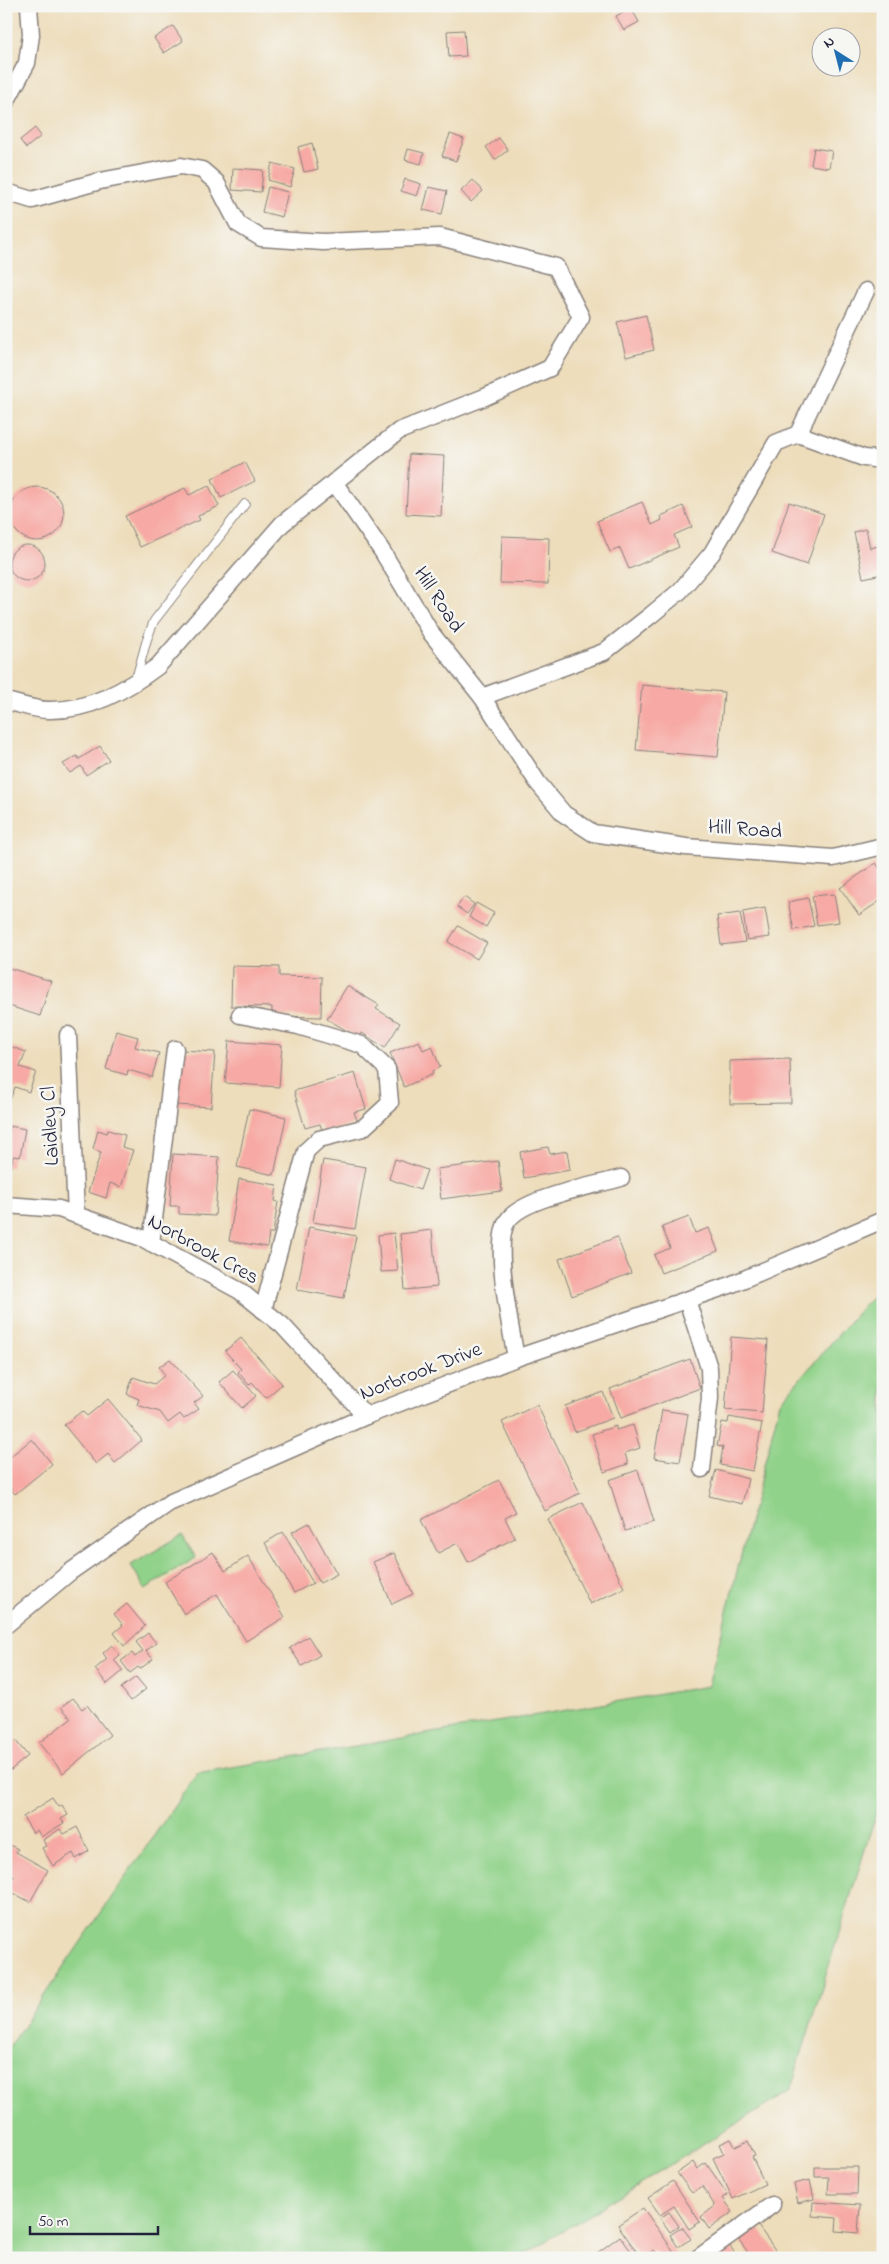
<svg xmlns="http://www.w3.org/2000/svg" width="889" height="2264" viewBox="0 0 889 2264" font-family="'Indie Flower',sans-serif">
<rect width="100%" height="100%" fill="#f6f6f2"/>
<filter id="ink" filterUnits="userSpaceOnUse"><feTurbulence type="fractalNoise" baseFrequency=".02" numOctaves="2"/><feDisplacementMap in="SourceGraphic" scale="10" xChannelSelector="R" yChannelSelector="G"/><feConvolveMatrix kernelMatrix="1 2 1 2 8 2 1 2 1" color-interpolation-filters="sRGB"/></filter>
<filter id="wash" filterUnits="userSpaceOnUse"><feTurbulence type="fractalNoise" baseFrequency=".0096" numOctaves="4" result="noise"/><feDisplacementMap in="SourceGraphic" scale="20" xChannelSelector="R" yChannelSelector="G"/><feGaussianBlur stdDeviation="1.12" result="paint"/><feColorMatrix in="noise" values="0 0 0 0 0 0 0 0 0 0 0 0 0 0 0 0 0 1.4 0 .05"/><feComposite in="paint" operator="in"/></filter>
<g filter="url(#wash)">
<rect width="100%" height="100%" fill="#edddbb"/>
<g fill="#90d289" stroke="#597a62">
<path d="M883,1283V1791L790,2091L519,2258H6V2051L197,1773L708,1686L780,1402Z"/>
<path d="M182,1535L196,1558L145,1589L131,1565Z"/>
</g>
<g id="blocks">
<g fill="#f7aaa5">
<path d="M631,8L639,22L624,30L616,16Z"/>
<path d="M173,26L183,41L164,53L154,38Z"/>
<path d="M464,30L466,56L449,57L447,31Z"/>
<path d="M35,128L41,136L26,148L20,140Z"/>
<path d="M450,134L464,139L456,161L442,156Z"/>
<path d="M499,138L508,150L495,160L486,147Z"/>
<path d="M312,143L318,169L304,172L298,147Z"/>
<path d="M814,148L832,151L829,168L811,165Z"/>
<path d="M408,149L424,153L421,164L405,160Z"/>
<path d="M272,163L295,169L290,187L268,180Z"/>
<path d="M233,168L263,170L261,192L232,190Z"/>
<path d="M405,179L421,184L417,196L401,191Z"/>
<path d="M473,180L483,191L471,202L461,191Z"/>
<path d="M268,187L288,192L282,217L262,212Z"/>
<path d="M429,187L447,191L442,214L423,210Z"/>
<path d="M646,315L654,350L626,357L617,322Z"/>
<path d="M409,454L444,456L441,516L406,514Z"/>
<path d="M245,462L255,481L221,498L212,479Z"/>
<path d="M209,486L219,506L198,516L200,520L140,547L125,516L185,488L189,495Z"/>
<circle cx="37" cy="514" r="27"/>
<path d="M642,502L652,525L662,520L661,516L683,506L692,527L674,535L679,547L629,569L620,548L610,552L597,521Z"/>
<path d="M789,502L824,514L807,565L772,553Z"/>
<path d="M866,529L870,548L883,545V574L863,578L854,532Z"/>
<path d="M502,536L549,538L548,584L500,583Z"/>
<circle cx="27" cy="563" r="18"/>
<path d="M642,685L724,692L718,757L636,750Z"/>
<path d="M100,746L109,760L86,775L81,766L70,773L63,764L77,756L79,759Z"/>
<path d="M876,863L883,873V899L859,915L840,888Z"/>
<path d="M834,894L839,922L817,925L812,896Z"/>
<path d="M464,897L474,904L467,914L457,907Z"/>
<path d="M808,898L814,926L794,930L788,902Z"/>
<path d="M476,903L494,913L486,927L469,917Z"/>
<path d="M765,908L770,937L747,940L743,912Z"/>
<path d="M740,913L745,942L721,945L717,916Z"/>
<path d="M458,926L487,943L477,959L448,942Z"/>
<path d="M232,966L279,967V976L322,977L321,1017L272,1016V1007L231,1006Z"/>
<path d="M6,967L51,981L40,1016L6,1005Z"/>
<path d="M347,986L379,1005L376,1009L400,1023L385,1048L362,1033L359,1038L327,1019Z"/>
<path d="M116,1031L138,1037L135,1047L159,1053L152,1077L128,1070L127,1075L106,1069Z"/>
<path d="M229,1041L282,1045L279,1087L225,1083Z"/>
<path d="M419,1041L423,1050L432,1046L440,1067L432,1071L433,1074L404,1087L390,1053Z"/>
<path d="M6,1045L26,1052L20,1067L36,1072L29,1092L15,1087L6,1110Z"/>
<path d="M181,1050L215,1052L211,1107L176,1105Z"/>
<path d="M790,1059L791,1103L730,1104V1061Z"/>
<path d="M355,1073L366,1109L354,1112L358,1123L323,1133L320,1124L305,1128L294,1091Z"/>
<path d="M249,1109L286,1117L274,1175L237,1167Z"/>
<path d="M10,1126L25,1129L20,1157L13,1156L11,1167L6,1166V1136H8Z"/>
<path d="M98,1130L107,1133L108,1130L125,1135L122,1147L133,1150L121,1187L110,1183L106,1198L88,1192L101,1152L93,1149Z"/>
<path d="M548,1147L550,1154L567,1151L570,1170L524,1178L520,1152Z"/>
<path d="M173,1154L219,1157L215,1216L179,1214V1206H170Z"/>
<path d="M395,1159L427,1170L420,1190L389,1179Z"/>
<path d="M323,1160L366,1167L355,1229L313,1222Z"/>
<path d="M498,1161L502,1191L441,1199L437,1169Z"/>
<path d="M239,1179L277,1185L275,1201L278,1202L273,1233H269L267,1247L229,1241Z"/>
<path d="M689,1217L695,1233L709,1228L718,1251L661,1273L654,1255L670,1248L662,1227Z"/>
<path d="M309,1227L356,1236L344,1298L297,1290Z"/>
<path d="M432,1230L437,1287L405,1290L400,1234Z"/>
<path d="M394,1233L398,1271L381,1272L378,1235Z"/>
<path d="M617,1237L631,1273L572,1296L559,1259Z"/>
<path d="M731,1337L768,1340L762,1413L725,1410Z"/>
<path d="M241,1338L282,1384L266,1398L252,1382L249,1385L238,1372L241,1369L225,1351Z"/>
<path d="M170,1359L203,1396L194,1403L199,1409L184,1419L180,1414L168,1423L160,1412L137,1405L139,1399L127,1394L133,1377L154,1384L165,1375L159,1367Z"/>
<path d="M690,1359L700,1388L621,1418L610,1389Z"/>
<path d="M233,1370L256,1396L242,1408L219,1382Z"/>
<path d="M603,1392L613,1418L575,1432L565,1406Z"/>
<path d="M108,1399L142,1440L115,1463L108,1454L96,1464L64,1425L82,1411L87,1416Z"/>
<path d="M537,1405L580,1493L545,1511L502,1422Z"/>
<path d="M662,1410L688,1414L680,1462L654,1458Z"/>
<path d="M729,1417L762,1423L753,1471L720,1465L723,1447L717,1446L722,1422L728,1423Z"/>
<path d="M633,1425L640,1448L625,1453L628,1464L604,1472L592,1434L616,1426V1430Z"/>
<path d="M32,1439L52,1464L15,1494L6,1484V1460Z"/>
<path d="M638,1470L654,1522L625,1531L609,1480Z"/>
<path d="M716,1470L748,1479L742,1504L709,1496Z"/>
<path d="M499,1480L516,1512L505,1518L515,1538L468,1562L458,1543L438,1553L421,1520Z"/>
<path d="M583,1502L624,1588L590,1604L548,1519Z"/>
<path d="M309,1523L337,1574L320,1583L292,1532Z"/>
<path d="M283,1532L313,1583L294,1593L265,1543Z"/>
<path d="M213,1552L225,1571L248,1556L285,1617L246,1641L217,1594L184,1614L165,1582Z"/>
<path d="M394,1553L413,1594L392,1604L373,1562Z"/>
<path d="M127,1604L145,1626L124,1646L114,1633L123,1625L114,1614Z"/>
<path d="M148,1633L156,1643L146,1651L153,1659L140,1669L138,1667L130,1673L121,1661L132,1653L135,1657L143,1651L136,1642Z"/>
<path d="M308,1636L320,1655L302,1666L290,1648Z"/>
<path d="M112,1645L120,1655L114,1660L123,1671L107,1684L95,1669L107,1659L103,1653Z"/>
<path d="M136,1677L146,1689L131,1701L121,1688Z"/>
<path d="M73,1698L82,1709L87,1705L110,1735L63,1773L39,1743L71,1718L61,1707Z"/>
<path d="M15,1740L28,1756L6,1774V1748Z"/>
<path d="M53,1798L59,1807L62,1805L68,1815L61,1819L64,1823L41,1837L37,1830L33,1833L23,1817Z"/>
<path d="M77,1827L89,1851L76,1859L73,1853L53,1866L42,1848L46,1846L43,1840L60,1829L64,1834Z"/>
<path d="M6,1843L18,1849L16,1852L48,1870L30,1902L6,1889L14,1876L6,1872Z"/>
<path d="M731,2139L735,2147L748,2141L755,2156L752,2157L765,2184L733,2199L713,2158L724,2153L720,2144Z"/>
<path d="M693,2162L697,2169L706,2163L728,2195L723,2198L733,2212L709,2229L701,2217L715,2206L702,2186L692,2193L677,2173Z"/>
<path d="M815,2167H858L857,2194H828L829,2177H815Z"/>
<path d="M810,2180L814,2199L798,2203L794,2184Z"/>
<path d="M673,2181L700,2222L689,2229L674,2206L660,2215L648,2198Z"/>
<path d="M813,2202L860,2205L858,2233L836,2231L837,2218L812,2216Z"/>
<path d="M643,2208L677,2256L674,2258H659L654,2250L641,2258L618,2225Z"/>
<path d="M669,2212L679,2226L670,2232L660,2218Z"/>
<path d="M758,2226L779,2255L775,2258H752L739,2240Z"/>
<path d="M682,2227L691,2239L678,2247L670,2235Z"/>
<path d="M620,2236L636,2258H594L593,2256Z"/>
<path d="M730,2246L738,2258H716L715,2256Z"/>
</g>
</g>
</g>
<g filter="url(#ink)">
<use href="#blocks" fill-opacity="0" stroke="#88807b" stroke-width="1"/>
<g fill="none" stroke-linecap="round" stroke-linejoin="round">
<g stroke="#88807b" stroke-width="10">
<path id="lane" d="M136,679L147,639L154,621L245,504"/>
</g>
<g stroke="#88807b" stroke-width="19">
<g id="street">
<path d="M6,102L27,63L31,35L29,6"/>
<path d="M6,192L32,200L100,181L181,166L202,170L216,182L238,224L261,238L323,242L440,237L556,267L581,317L550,368L485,397L399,431L282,524L158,666C126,690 90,711 48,710C35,710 19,704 6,701"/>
<path d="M798,434L866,291"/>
<path d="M334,482L382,551L431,633L482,697L538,783L564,814L593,833L686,847L833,858L883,846"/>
<path d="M482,697L604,652L651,615L680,591L712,553L776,443L798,434L864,458L883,460"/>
<path d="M240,1015L298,1026L362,1045L387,1069L390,1103L363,1128L319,1139L306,1151L263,1310"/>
<path d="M68,1035L76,1215"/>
<path d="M6,1205L59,1209L142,1238L240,1291L282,1325L366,1416"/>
<path d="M151,1243L175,1049"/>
<path d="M687,1300L709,1368L710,1398L702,1469"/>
<path d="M516,1358C511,1329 492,1241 508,1220C525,1197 594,1186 621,1178"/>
<path d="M6,1625L70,1572L169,1503L366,1416L516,1358L730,1285L883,1220"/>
<path d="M698,2258L772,2205"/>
</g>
</g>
<use href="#lane" stroke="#fff" stroke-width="8"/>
<use href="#street" stroke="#fff" stroke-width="16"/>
</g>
</g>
<g text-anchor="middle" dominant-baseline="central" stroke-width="5" stroke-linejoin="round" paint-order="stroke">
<g font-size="21" fill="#22223b" stroke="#f6f6f2">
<text transform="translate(438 600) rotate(57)">Hill Road</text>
<text transform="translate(745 830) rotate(4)">Hill Road</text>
<text transform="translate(51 1126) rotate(-93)">Laidley Cl</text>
<text transform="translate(203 1250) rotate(29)">Norbrook Cres</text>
<text transform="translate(421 1372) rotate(-21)">Norbrook Drive</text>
</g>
</g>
<rect width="889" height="2264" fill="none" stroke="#f6f6f2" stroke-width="25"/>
<g transform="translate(836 52) rotate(324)"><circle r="24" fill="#f6f6f2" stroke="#a1a1a9"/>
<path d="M0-4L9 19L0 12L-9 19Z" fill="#1f6fb2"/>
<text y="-8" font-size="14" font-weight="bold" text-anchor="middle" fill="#22223b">N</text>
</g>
<path d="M30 2226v8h128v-8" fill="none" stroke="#22223b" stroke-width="2.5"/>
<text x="38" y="2226" font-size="15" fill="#22223b" stroke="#f6f6f2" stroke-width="4" paint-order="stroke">50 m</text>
</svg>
